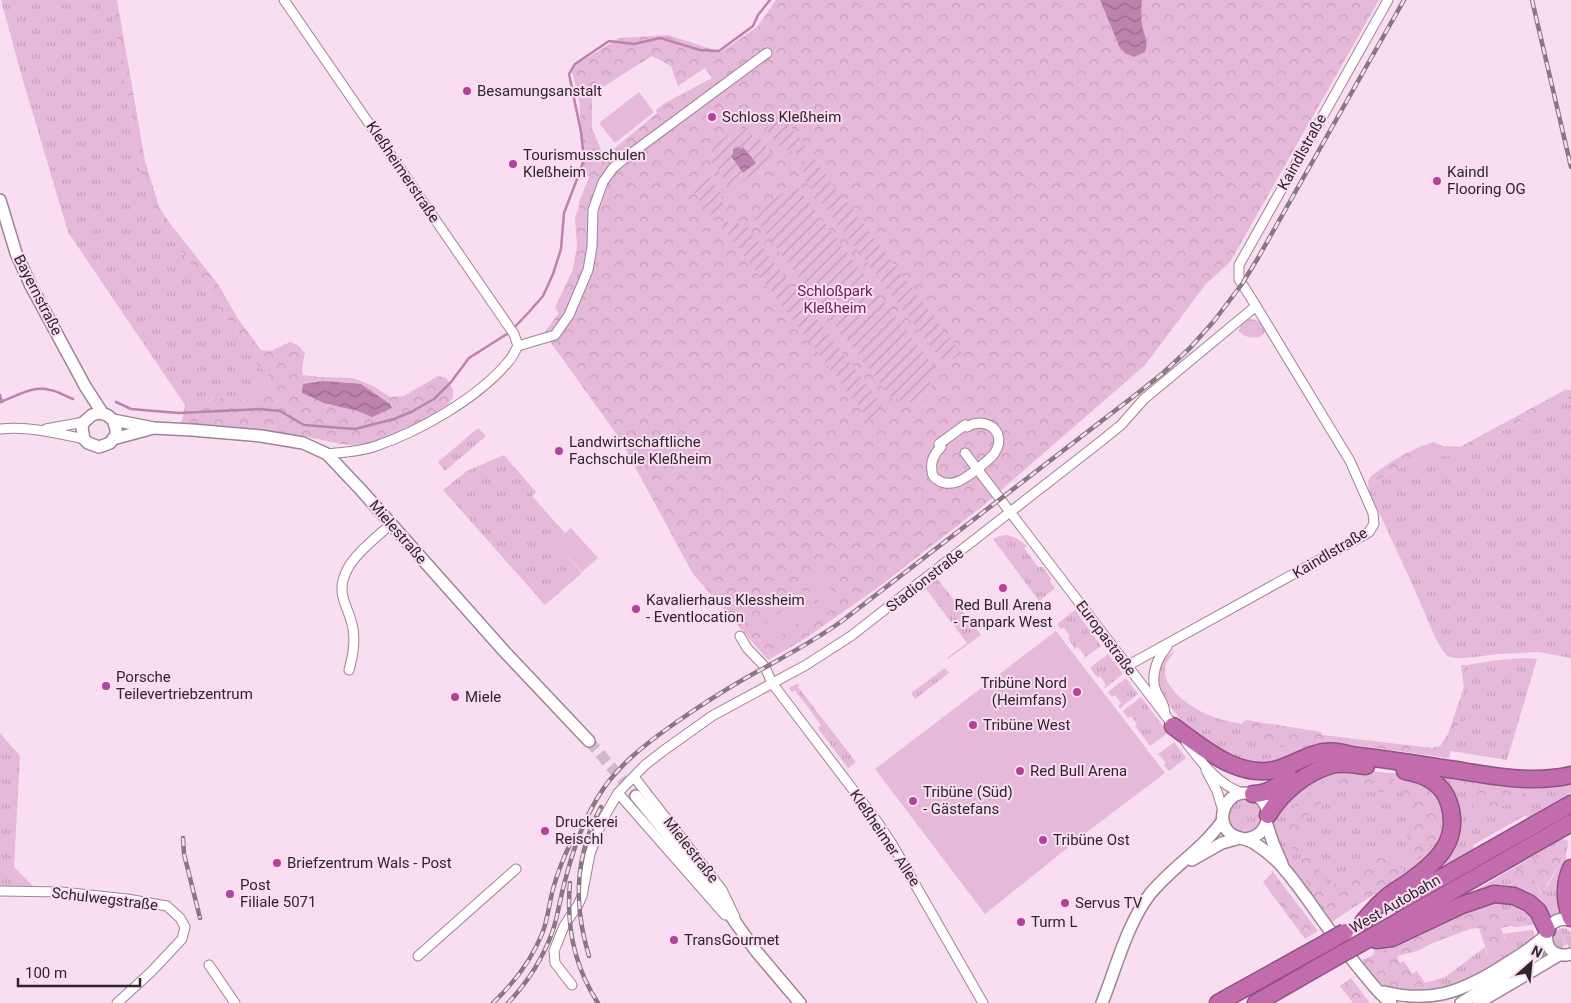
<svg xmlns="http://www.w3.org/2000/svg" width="1571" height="1003" viewBox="0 0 1571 1003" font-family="Roboto,sans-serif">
<defs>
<pattern id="grass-tufts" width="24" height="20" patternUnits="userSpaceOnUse" patternTransform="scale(1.25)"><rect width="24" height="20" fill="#e6b8d9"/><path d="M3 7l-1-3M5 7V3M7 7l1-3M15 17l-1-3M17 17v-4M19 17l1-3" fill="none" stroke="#c69eba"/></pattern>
<pattern id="forest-crowns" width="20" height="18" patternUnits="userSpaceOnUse" patternTransform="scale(1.25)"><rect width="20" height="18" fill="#e6b8d9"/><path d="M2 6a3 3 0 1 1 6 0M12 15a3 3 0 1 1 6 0" fill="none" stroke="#c69eba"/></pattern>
<pattern id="garden-furrows" width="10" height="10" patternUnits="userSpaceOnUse" patternTransform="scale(1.25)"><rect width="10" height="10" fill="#e6b8d9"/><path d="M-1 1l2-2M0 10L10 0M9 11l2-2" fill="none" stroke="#c69eba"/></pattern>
<pattern id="water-waves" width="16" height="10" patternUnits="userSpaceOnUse" patternTransform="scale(1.25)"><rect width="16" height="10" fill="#bd82ad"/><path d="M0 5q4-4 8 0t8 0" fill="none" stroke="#9a6a8d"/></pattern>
</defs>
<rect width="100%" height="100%" fill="#f9def1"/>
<g fill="url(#grass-tufts)">
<path d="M1,0H110L142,177L153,209L259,367L267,371L270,386L246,401L231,396L185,405L68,232L22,77Z"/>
<path d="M1249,319C1258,319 1263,323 1265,332L1260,337C1252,338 1245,338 1239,331L1241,325Z"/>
<path d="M1567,396L1571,400V658L1539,652L1499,654L1465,658H1455L1448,656L1443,651L1436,639L1409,577L1369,491L1368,482L1370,477L1373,482L1437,448L1441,454L1474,446L1491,436L1519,423Z"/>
<path d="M478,428L486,436L445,471L438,462Z"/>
<path d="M504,455L536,492L532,496L565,533L555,542L582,573L545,605L443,490L467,471Z"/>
<path d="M1007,535L1016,538L1027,546L1024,548L1038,567H1043L1051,579L1050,582L1055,588L1039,601L993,539L999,536Z"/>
<path d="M936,577L981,635L948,659L947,658L967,643L926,589L922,592L921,591L922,587Z"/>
<path d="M1075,610L1101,646L1083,659L1085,656L1078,647L1075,649L1068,638L1070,636L1064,628L1061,629L1057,624Z"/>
<path d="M1175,651C1172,655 1168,659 1166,664C1159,684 1185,703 1200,711C1213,718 1227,721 1241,724L1246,720L1249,736C1267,748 1288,748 1308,749L1289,762L1246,766L1193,734L1164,699L1159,690L1158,681L1161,664L1165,657Z"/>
<path d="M1108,654L1123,674L1105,688L1104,687L1106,685L1100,676L1098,678L1090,668Z"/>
<path d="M1524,658L1537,659L1507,760L1451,751L1470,682V675L1467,665L1498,660Z"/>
<path d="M945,668L949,673L915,699L911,693Z"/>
<path d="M1126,678L1138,694L1120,708L1119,706L1121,703L1115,695L1112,697L1108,692Z"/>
<path d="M796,684L800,685L798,687L856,762L848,768L818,728L821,725L795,690L792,692L789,688Z"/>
<path d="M1141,697L1168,733L1150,746L1135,726L1137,724L1131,716L1128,718L1123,711Z"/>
<path d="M0,733L20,756L14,867L34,887L7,894L0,886Z"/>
<path d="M1174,742L1186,758L1169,771L1164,765L1166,763L1159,755H1157Z"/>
<path d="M1335,768L1412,775L1440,793L1448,821L1433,856L1330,923C1313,901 1258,838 1275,810C1286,792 1317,779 1335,768Z"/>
<path d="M1431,774L1571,781V793L1528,818L1526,815L1473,845L1474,849L1420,878L1454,837Z"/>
<circle cx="1246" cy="817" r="17"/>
<path d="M1562,839L1567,840L1568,844L1553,848L1528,872L1542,895L1566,854L1564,877L1562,913L1550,916C1547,906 1542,901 1533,895C1510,879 1485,892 1461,899Z"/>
<path d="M1498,898L1528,907L1538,924L1516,927L1510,926L1511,922L1509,916L1373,955L1374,951L1463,910Z"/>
<circle cx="1563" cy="937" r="9"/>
<path d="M1531,930L1533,931L1535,940L1463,987L1409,995L1425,988V983L1445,977L1485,947L1487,955L1506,939L1503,934Z"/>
</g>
<g fill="url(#forest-crowns)" fill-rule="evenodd">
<path d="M110,0H117L145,161L159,207L171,225L218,284L238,319L261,350L271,351L290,342L299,346L305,353L302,368L303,375L319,377L353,378L373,386L390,397L404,396L438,376L446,378C453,389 457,393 448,405C423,420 396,439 366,444C345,448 323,439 302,436C262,430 221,427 181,425L185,405L231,396L246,401L270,386L267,371L259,367L153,209L142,177Z"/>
<path d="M776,0H1379L1230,262L1205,285L1145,365L984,505L880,586L803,640L768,660L693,574L620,439L544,333L559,313L555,308L573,269L577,246L575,218L579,207V202L589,177L583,169L579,98L572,72L577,64L619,38L668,35L721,52L757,27ZM652,56L671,66L678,86L705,68L712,78L665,103L656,110L657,113L604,157L592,128V94Z"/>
<path d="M1565,390H1571V400L1567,397L1518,423L1491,436L1474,446L1447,457L1441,454L1437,448L1373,482L1370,477C1389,462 1411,449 1433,442L1443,446L1460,447Z"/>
<path d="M1461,665H1467L1470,675V682L1449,758L1353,745L1354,749C1334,749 1259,752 1249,736C1247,732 1247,725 1246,720L1321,732L1322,735L1432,748L1440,746L1448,734L1464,687Z"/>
<path d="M1348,770L1394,775C1396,783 1393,787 1388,793L1321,786L1320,783L1331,774Z"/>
<path d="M1463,780L1524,788L1526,792L1517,801L1476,814Z"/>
<path d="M1411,781C1422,782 1431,789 1437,798C1453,822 1434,847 1414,860L1406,854L1405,839L1418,821L1417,811L1402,796L1408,782Z"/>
<path d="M1318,786L1327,796L1326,799C1316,808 1300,817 1301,833C1302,841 1305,844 1300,852L1298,853C1291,849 1290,844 1289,837C1284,811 1299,800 1318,786Z"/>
<path d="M1568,844L1566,854L1546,886L1549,891L1543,895L1528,873L1515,881L1511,875L1553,848Z"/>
<path d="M1386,851L1403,870V872L1333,919L1309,888L1299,865L1303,859L1310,857L1330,887Z"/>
<path d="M1273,872L1318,931L1305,939L1263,882Z"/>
<path d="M1489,910C1500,911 1507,912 1512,922L1510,926L1501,928L1505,939L1511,936L1513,940L1488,955L1479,928L1470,929L1430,944L1418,951L1397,956L1400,963L1404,961L1412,974L1417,971L1425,983V988C1411,1000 1387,991 1376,979C1371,973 1366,966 1362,960L1470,914Z"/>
<path d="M1351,978L1370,1003H1353L1340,986Z"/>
</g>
<g fill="url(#garden-furrows)">
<path d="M783,116L806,147L799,153L797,151L793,152L785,149L783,151L766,129Z"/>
<path d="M745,128L754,132L751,134L753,137L757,134L774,157L732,190L715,166L718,163L717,161L713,164C706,147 721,140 733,132L732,130Z"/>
<path d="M811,155L961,353L953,359L952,357L945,360L940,359L803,178L806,176C802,171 803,167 807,163L804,160Z"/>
<path d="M707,174L723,196L720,198L723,203L719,210L722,213L714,218L690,187Z"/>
<path d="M795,184L934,367L933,371L931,373L933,376L929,379C938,395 917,409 904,399L901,401L899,398L893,400L752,216Z"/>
<path d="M727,220L730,223L736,222L742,226L745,224L882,405L877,415L869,420L721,225Z"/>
</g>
<g fill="#e6b8d9">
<path d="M639,92L654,112L615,143L599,123Z"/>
<path d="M571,528L598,558L582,572L555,542Z"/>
<path d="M819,575L839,599L826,610L806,585Z"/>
<path d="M801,589L822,614L809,625L788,600Z"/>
<path d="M785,608L797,623L773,642L761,628Z"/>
<path d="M1056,631L1165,773L1091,829L985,914L875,769Z"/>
</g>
<g fill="url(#water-waves)">
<path d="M1100,0H1142C1141,8 1141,16 1142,25C1144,35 1149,42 1145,52L1134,57L1125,53L1120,48Z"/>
<path d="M738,147L741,149L743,147L756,163L743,173L731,156L733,154V149Z"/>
<path d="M323,381L361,384L390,404L392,408L372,417L358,411L324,403L302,393L303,384Z"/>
</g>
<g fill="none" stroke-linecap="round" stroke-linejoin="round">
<g stroke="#bd82ad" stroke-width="2.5">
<path d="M0,395L2,402"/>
<path d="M0,402C16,397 32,385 50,390C58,391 65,396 73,399"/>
<path d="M116,402L131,409L154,411L179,413L259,409L280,411L304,425L355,429L394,419L411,412L434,399L451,382L469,358L510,332L529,312L543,296L553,274L561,249L564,213L579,174L584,159L581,132L569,74L575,64L609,41L634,44L660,38L700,50L719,51L753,26L758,15L770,0"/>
</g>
<g stroke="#d1b9ca" stroke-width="11" stroke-dasharray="11 5.5" stroke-linecap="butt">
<path d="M589,741L636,796"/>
<path d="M1537,954L1555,945L1571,941"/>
</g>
<g stroke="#9d8596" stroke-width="11">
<g id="minor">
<path d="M284,0L514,334L518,346"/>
<path d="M980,423C998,425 1004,439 994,454C988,461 966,479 957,482C950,484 943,484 938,480C934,478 932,476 932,471C930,461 934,454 941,447L939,444L965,425L967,427L973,424Z"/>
<path d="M0,429C29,426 57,433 84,439"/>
<path d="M46,429L84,422"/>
<path d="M965,453L1175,728"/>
<path d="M327,454C343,452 360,452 376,446C420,431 478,398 508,362C512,358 515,351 518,346L555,335L569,315L588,270L592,247L593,210L603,182L613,168L625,158L767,53"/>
<path d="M740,636L747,648L765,667L772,683L876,820L892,844L983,1003"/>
<path d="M1127,666L1364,535L1369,532L1374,524L1373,513L1350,461L1256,306"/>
<path d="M349,670C353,655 356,640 352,624C347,604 336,594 346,572C354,554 377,537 391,524"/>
<path d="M1165,713C1164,702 1160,700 1156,691C1150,676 1157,658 1167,647"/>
<path d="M1186,742C1201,762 1218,785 1243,793"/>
<path d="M1206,770L1217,791L1223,811"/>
<path d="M634,777L722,890L735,917"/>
<path d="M618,793L725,915"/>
<path d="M0,891L62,892L127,899L167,906L180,918L185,927L182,939L151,972L117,1003"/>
<path d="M418,956L516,869"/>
<path d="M209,965L235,1003"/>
<path d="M572,985L555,963L554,951L564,926L578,905L582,896L590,854L603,819L618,793L645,765L663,751L712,716L806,665L851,636L1100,442L1121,425L1144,399L1256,306L1239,279V265L1388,0"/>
</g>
</g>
<g stroke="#9d8596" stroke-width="14">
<g id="tertiary">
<path d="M0,200L16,253L31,286L85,386L103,414"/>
<path d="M113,420L116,429V435L110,443L99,447L88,443L84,439L82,428L84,422L92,415L99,413L107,415L113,420L154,428L192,430L261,436L303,443L327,454L361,490L504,651L589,741"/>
<path d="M113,439L150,429"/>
<path d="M636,796L708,884L756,951L800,1003"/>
<path d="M1267,825L1273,843L1282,864"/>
<path d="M1246,839C1277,834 1273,792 1244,793C1228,794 1218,813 1225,827C1231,839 1244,837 1254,843C1265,850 1277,860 1285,870C1293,879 1299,888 1306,897C1324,923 1343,949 1363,973C1372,984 1380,995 1391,1003"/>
<path d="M1192,860L1222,843L1240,838"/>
<path d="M1571,920C1539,912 1538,963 1571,954"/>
<path d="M1384,992C1430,1003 1459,993 1498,969C1515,958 1532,949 1546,935"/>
<path d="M1102,1003C1116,968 1127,924 1150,894C1172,867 1203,849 1223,820"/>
<path d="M1461,1003L1537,954"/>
<path d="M1478,1003L1559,955"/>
</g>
</g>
<g stroke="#8f5280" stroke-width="19">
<g id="motorway">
<path d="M1173,726C1203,748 1241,782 1281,768C1309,758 1319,745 1351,755C1382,759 1412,763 1442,768C1485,774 1528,785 1571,775"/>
<path d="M1253,794C1268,794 1278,786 1289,777"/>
<path d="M1268,815C1282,792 1305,773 1331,765C1341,762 1356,765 1366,766"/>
<path d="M1571,868C1564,885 1564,901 1571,918"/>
<path d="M1397,903L1571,804"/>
<path d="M1363,922C1371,913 1378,904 1387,897C1394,891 1402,887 1409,882C1437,862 1461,840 1449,803C1443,783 1424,774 1405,771"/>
<path d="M1376,940L1392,938L1462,905L1494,894L1514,896L1529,903L1538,911L1547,930"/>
<path d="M1354,947L1571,823"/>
<path d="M1218,1003L1326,943"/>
<path d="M1256,1003L1336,957"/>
</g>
</g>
<use href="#minor" stroke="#fff" stroke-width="9"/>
<use href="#tertiary" stroke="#fff" stroke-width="11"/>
<use href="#motorway" stroke="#c26bad" stroke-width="16"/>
<g stroke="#897784" stroke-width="4.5">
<g id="rail">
<path d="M1532,0L1571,167"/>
<path d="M183,838L184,854L200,918"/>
<path d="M570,883C566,926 574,966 598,1003"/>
<path d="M589,956C573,903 575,855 601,807"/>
<path d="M493,1003C514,983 531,961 542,934C548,919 549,904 553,889C558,871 565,854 573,838"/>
<path d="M508,1003C527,983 542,960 552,933C558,916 560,898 565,881C572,853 582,823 598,797C616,767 643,746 671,726C701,705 732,685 764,668C791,653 817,639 842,621L1134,396L1163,373L1190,348L1214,321L1242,284L1258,258L1404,0"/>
</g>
</g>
<use href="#rail" stroke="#f9def1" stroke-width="2.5" stroke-dasharray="8" stroke-linecap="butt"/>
<g stroke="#8f5280" stroke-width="19" stroke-linecap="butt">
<g id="motorway-bridge">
<path d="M1326,943L1345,932"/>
<path d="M1336,957L1354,947"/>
</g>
</g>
<use href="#motorway-bridge" stroke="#c26bad" stroke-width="16"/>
</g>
<g fill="#b4419c" stroke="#f9def1" stroke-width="2">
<circle cx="467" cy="91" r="5"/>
<circle cx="712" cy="117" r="5"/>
<circle cx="513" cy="164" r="5"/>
<circle cx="1437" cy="181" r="5"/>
<circle cx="559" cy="451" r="5"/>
<circle cx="1003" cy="588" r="5"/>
<circle cx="636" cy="609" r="5"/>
<circle cx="106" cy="686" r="5"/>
<circle cx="1077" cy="692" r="5"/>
<circle cx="455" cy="697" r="5"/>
<circle cx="973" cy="725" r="5"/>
<circle cx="1020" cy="771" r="5"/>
<circle cx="913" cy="801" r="5"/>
<circle cx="545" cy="831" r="5"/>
<circle cx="1043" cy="840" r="5"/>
<circle cx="277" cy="863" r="5"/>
<circle cx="230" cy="894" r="5"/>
<circle cx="1065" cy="903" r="5"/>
<circle cx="1021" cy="922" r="5"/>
<circle cx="674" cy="940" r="5"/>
</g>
<g text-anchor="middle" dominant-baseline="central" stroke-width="4" stroke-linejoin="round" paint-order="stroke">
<g font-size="15" fill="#2f252c" stroke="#f9def1" text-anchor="start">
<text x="477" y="91">Besamungsanstalt</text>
<text x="722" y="117">Schloss Kleßheim</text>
<text x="523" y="155">Tourismusschulen<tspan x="523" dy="17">Kleßheim</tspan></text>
<text x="1447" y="172">Kaindl<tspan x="1447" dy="17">Flooring OG</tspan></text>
<text x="569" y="442">Landwirtschaftliche<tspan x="569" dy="17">Fachschule Kleßheim</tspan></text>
<text x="646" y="600">Kavalierhaus Klessheim<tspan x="646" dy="17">- Eventlocation</tspan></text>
<text x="1003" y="605" text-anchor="middle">Red Bull Arena<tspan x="1003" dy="17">- Fanpark West</tspan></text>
<text x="116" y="677">Porsche<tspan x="116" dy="17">Teilevertriebzentrum</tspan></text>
<text x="1067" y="683" text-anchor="end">Tribüne Nord<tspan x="1067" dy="17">(Heimfans)</tspan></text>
<text x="465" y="697">Miele</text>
<text x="983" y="725">Tribüne West</text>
<text x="1030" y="771">Red Bull Arena</text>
<text x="923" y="792">Tribüne (Süd)<tspan x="923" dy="17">- Gästefans</tspan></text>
<text x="555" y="822">Druckerei<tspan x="555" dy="17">Reischl</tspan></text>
<text x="1053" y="840">Tribüne Ost</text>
<text x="287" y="863">Briefzentrum Wals - Post</text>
<text x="240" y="885">Post<tspan x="240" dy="17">Filiale 5071</tspan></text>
<text x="1075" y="903">Servus TV</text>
<text x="1031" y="922">Turm L</text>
<text x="684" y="940">TransGourmet</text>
</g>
<g font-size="15" fill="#2f252c" stroke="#f9def1">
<text transform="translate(1302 152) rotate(-61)">Kaindlstraße</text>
<text transform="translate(403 172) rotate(56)">Kleßheimerstraße</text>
<text transform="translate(38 295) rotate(63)">Bayernstraße</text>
<text transform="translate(398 532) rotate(49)">Mielestraße</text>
<text transform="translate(1330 553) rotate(-31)">Kaindlstraße</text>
<text transform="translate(925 580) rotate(-38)">Stadionstraße</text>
<text transform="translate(1106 638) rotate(53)">Europastraße</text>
<text transform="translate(885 838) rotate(56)">Kleßheimer Allee</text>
<text transform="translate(691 850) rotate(52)">Mielestraße</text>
<text transform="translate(105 899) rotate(7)">Schulwegstraße</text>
<text transform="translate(1395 904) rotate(-30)">West Autobahn</text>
</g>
<g font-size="15" fill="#69215a" stroke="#f9def1">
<text x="835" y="291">Schloßpark<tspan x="835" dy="17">Kleßheim</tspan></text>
</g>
</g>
<g transform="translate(1531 963) rotate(27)" stroke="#f9def1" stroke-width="4" paint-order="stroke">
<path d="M0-4L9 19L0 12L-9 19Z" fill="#2f252c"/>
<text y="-8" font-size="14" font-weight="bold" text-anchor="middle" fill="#2f252c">N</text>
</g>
<path d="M18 978v8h122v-8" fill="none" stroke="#2f252c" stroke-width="2.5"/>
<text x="25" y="978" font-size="15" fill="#2f252c" stroke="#f9def1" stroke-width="4" paint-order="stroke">100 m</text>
</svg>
